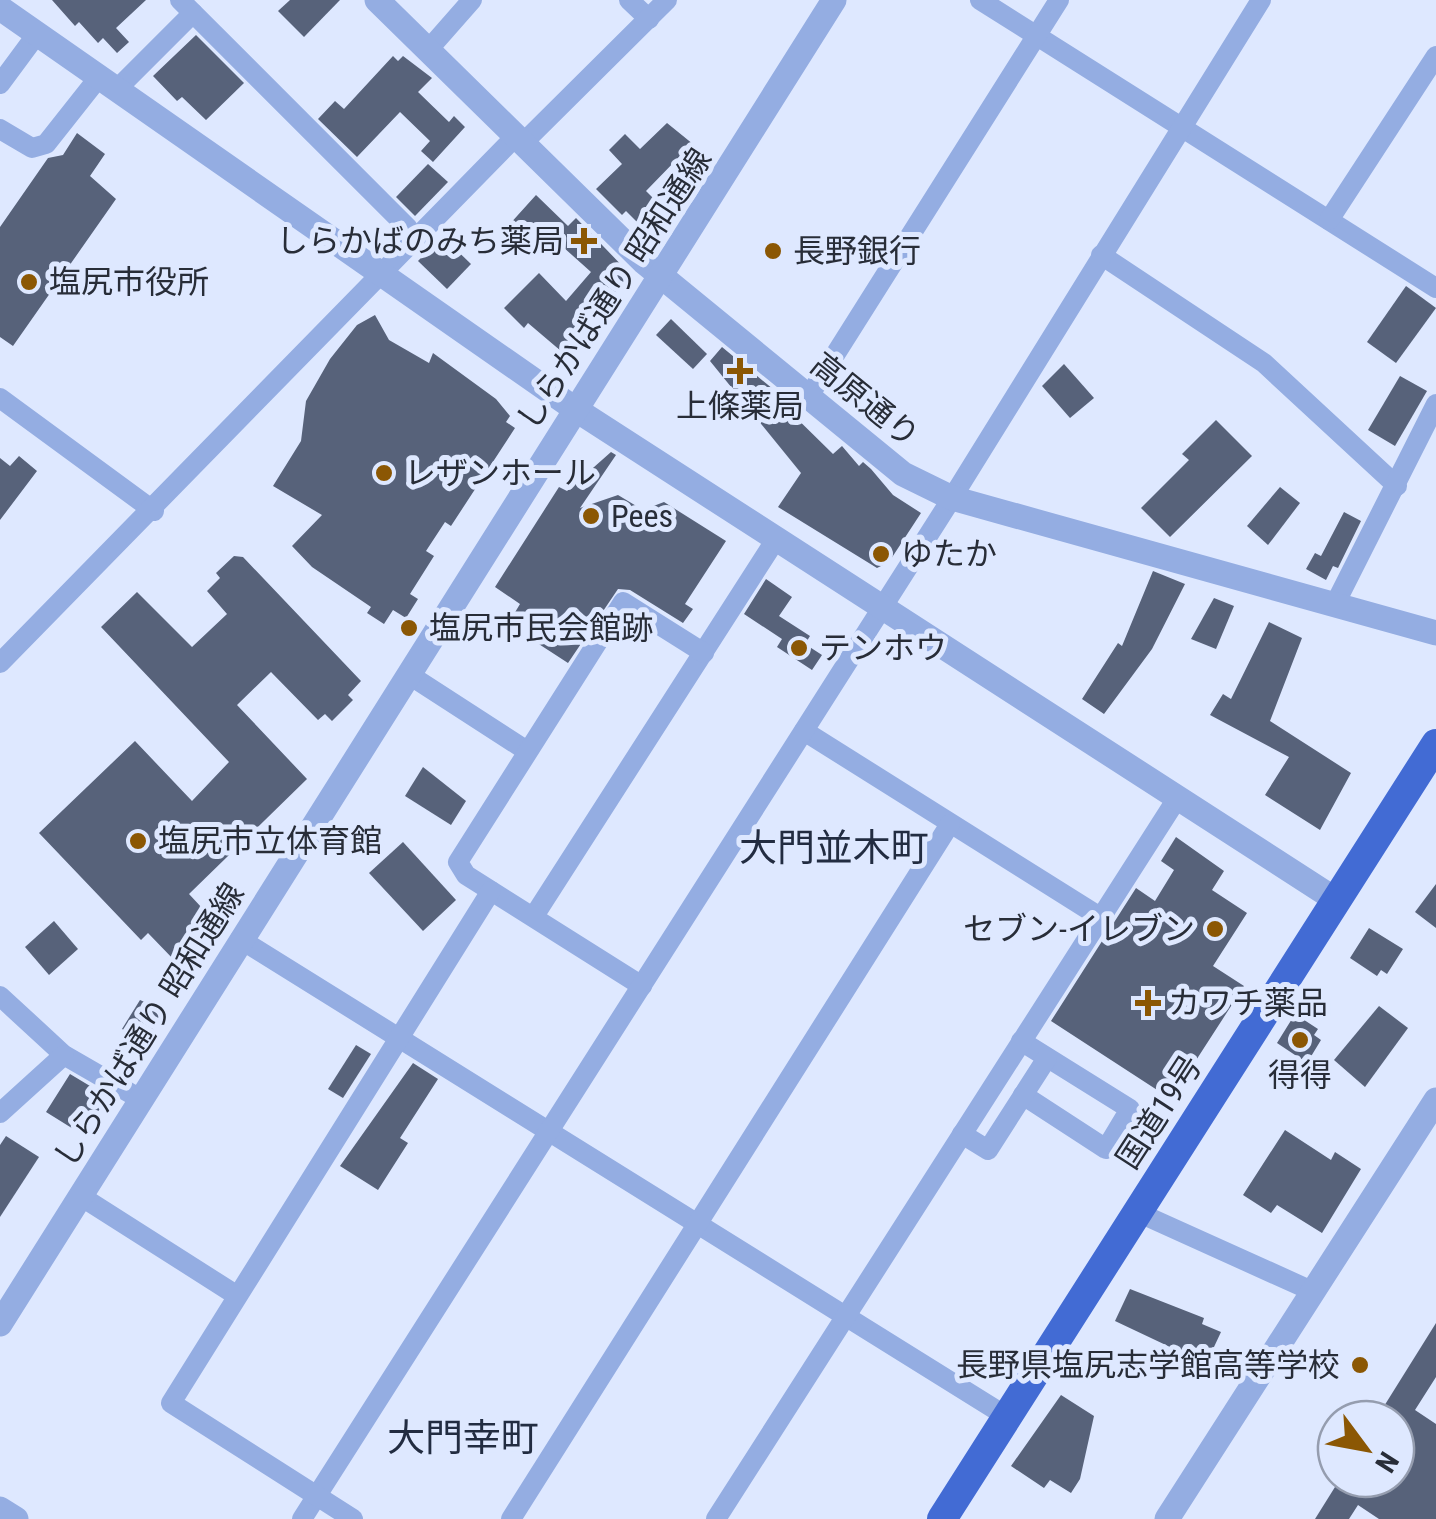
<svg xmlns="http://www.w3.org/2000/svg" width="1436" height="1519" viewBox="0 0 1436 1519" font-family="'Roboto Condensed','Noto Sans JP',sans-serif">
<rect width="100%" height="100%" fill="#dee8ff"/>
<g fill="#57627a">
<path d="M52,0H146L116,28L129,42L117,53L103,38L98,43L79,22L75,26Z"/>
<path d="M290,0H340L304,37L278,11Z"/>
<path d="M196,35L244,83L206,120L182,97L177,101L153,76Z"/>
<path d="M393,56L398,61L403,56L432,78L418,92L449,122L454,116L465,127L433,162L421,151L430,141L400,112L357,157L318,119L335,101L344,109Z"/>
<path d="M667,123L704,153L690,167L679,157L646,191L664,209L644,229L626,211L622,215L596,189L622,164L609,150L625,134L640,149Z"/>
<path d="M77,133L105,154L90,176L116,199L13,346L0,337V227L48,158L63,155Z"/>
<path d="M428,164L448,182L415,216L396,197Z"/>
<path d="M536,195L568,226L576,218L630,274L611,299L605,294L582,320L593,329L568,357L528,323L524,328L504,308L539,273L566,301L591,272L544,230L528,247L507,227Z"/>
<path d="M442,236L471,264L447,289L418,261Z"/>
<path d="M1406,286L1436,308L1396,363L1367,342Z"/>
<path d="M375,315L389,340L429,363L433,353L496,399L510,416L506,422L515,428L451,526L445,522L426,551L434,556L410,594L418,599L406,618L393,610L384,624L367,613L371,607L312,567L292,546L322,515L273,486L301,441L306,401L330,359L357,325Z"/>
<path d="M671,319L707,354L693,369L656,335Z"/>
<path d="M722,347L779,394L776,398L833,454L842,446L859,466L863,462L871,469L893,495L921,513L889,562L877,568L778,507L801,473L710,361Z"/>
<path d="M1064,364L1094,398L1070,418L1042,386Z"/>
<path d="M1400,376L1427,391L1395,446L1368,430Z"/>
<path d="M1216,420L1252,456L1170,537L1141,508L1189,460L1182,454Z"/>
<path d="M611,452L616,455L580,508L618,495L643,510L664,502L726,541L685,604L693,609L683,623L630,590L618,589L568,663L508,624L520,604L495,587L559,487L567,491Z"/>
<path d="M19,456L37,471L0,520V458L10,466Z"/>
<path d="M1280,487L1300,503L1268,545L1247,526Z"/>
<path d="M1344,512L1361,521L1338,568L1333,566L1326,580L1306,569L1315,553L1321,556Z"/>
<path d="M234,556L243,557L361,681L348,695L353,700L332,721L325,714L318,720L271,672L237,705L307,779L189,894L216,923L176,962L148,933L141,940L39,833L135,741L192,801L229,762L101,627L137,592L192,647L227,614L207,591L220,578L216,573Z"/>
<path d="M1153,571L1185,584L1152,649L1104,714L1082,699L1118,643L1122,646Z"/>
<path d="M766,579L792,597L779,616L810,636L805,644L822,655L812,670L777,647L782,639L744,614Z"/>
<path d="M1214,598L1234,606L1216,649L1191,639Z"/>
<path d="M1269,622L1302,638L1270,721L1351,773L1320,830L1265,795L1289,757L1210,715L1223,694L1231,699Z"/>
<path d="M423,767L466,801L451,825L405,796Z"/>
<path d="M1176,837L1224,871L1212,890L1247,913L1213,966L1244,986L1171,1099L1051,1021L1136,888L1155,901L1174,870L1161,861Z"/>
<path d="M403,842L456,900L423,931L369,873Z"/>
<path d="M1436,884V928L1415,912Z"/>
<path d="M54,921L78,949L49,975L25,947Z"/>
<path d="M1369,928L1403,949L1387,974L1381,970L1377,976L1350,958Z"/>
<path d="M140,1000L165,1011L136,1056L119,1046L128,1032L122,1029Z"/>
<path d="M1379,1006L1408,1028L1365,1087L1334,1060Z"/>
<path d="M1295,1014L1318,1029L1314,1035L1321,1040L1307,1063L1277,1043Z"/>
<path d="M356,1045L371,1054L343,1098L328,1089Z"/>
<path d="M413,1063L438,1079L400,1138L408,1143L378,1190L340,1166Z"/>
<path d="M70,1074L100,1092L93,1102L101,1107L83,1135L46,1112Z"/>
<path d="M1285,1130L1331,1160L1335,1152L1361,1169L1322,1233L1277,1205L1271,1213L1243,1195Z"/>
<path d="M6,1136L39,1157L0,1217V1145Z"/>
<path d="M1130,1289L1204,1318L1202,1324L1221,1332L1206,1364L1115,1321Z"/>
<path d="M1436,1323V1377L1415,1410L1436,1424V1519H1379L1358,1505L1349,1519H1315L1340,1479H1396V1419H1376Z"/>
<path d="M1061,1395L1094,1416L1080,1479L1071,1493L1050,1480L1044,1488L1011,1466Z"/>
</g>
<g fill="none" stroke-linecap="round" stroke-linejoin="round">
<g stroke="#94ade2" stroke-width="20">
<path d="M180,0L408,228"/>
<path d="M629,0L649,19"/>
<path d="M980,0L1436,288"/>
<path d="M428,50L472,0"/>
<path d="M0,84L37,34"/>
<path d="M116,90L193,13"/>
<path d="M0,129L32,148L46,144L99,77"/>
<path d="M522,144L667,0"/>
<path d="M1329,220L1436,56"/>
<path d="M1101,255L1264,363L1397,486"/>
<path d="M809,396L1059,0"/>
<path d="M0,398L154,511"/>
<path d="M1334,606L1436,404"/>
<path d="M0,663L515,137"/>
<path d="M408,674L527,751"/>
<path d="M804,731L1100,917"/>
<path d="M534,916L776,539"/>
<path d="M240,939L1009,1418"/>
<path d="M642,986L466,875L458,862L623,602L704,653"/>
<path d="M0,996L64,1055L142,1100"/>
<path d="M1021,1041L1130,1109L1106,1149L1023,1095"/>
<path d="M0,1113L64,1055"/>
<path d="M962,1134L988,1150L1047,1058"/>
<path d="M82,1197L236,1295"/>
<path d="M1137,1212L1312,1291"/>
<path d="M302,1519L952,498L1261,0"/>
<path d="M353,1519L171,1403L491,891"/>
<path d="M511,1519L950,824"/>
<path d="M716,1519L1178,797"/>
</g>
<g stroke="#94ade2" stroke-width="25">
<path d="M377,0L644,262L903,474L952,498L1436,633"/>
<path d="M0,8L575,409L1336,900"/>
<path d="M0,1324L834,0"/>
<path d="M0,1509L16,1519"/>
<path d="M1167,1519L1436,1100"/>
</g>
<path stroke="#426bd4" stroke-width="30" d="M942,1519L1436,744"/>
</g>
<g fill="#8b5704" stroke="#dee8ff" stroke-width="4">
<path d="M579 226h10v10h10v10h-10v10h-10v-10h-10v-10h10z"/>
<circle cx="773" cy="251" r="10"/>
<circle cx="29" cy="282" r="10"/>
<path d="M735 356h10v10h10v10h-10v10h-10v-10h-10v-10h10z"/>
<circle cx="384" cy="473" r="10"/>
<circle cx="591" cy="516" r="10"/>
<circle cx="881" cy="554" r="10"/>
<circle cx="409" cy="628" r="10"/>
<circle cx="799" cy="648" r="10"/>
<circle cx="138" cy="841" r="10"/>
<circle cx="1215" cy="929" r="10"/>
<path d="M1143 988h10v10h10v10h-10v10h-10v-10h-10v-10h10z"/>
<circle cx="1300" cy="1040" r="10"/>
<circle cx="1360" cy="1365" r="10"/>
</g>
<g text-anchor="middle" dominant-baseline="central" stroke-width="10" stroke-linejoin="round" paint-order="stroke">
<g font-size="32" fill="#282d38" stroke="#dee8ff" text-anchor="start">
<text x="564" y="241" text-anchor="end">しらかばのみち薬局</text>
<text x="793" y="251">長野銀行</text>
<text x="49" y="282">塩尻市役所</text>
<text x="740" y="406" text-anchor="middle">上條薬局</text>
<text x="404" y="473">レザンホール</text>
<text x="611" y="516">Pees</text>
<text x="901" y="554">ゆたか</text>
<text x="429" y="628">塩尻市民会館跡</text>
<text x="819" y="648">テンホウ</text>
<text x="158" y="841">塩尻市立体育館</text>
<text x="1195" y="929" text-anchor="end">セブン-イレブン</text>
<text x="1168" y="1003">カワチ薬品</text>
<text x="1300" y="1075" text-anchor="middle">得得</text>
<text x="1340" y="1365" text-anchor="end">長野県塩尻志学館高等学校</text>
</g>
<g font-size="32" fill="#282d38" stroke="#dee8ff">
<text transform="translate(614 289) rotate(-57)">しらかば通り 昭和通線</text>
<text transform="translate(865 400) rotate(39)">高原通り</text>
<text transform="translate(149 1025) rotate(-58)">しらかば通り 昭和通線</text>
<text transform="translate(1159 1112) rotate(-57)">国道19号</text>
</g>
<g font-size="38" fill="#222c41" stroke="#dee8ff">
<text x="834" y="848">大門並木町</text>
<text x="463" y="1438">大門幸町</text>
</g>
</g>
<g transform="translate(1366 1449) rotate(122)"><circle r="48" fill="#dee8ff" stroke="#959daf" stroke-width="2.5"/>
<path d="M0-8L18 38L0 25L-18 38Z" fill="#8b5704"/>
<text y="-15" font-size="28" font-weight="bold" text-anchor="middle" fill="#282d38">N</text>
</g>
</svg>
